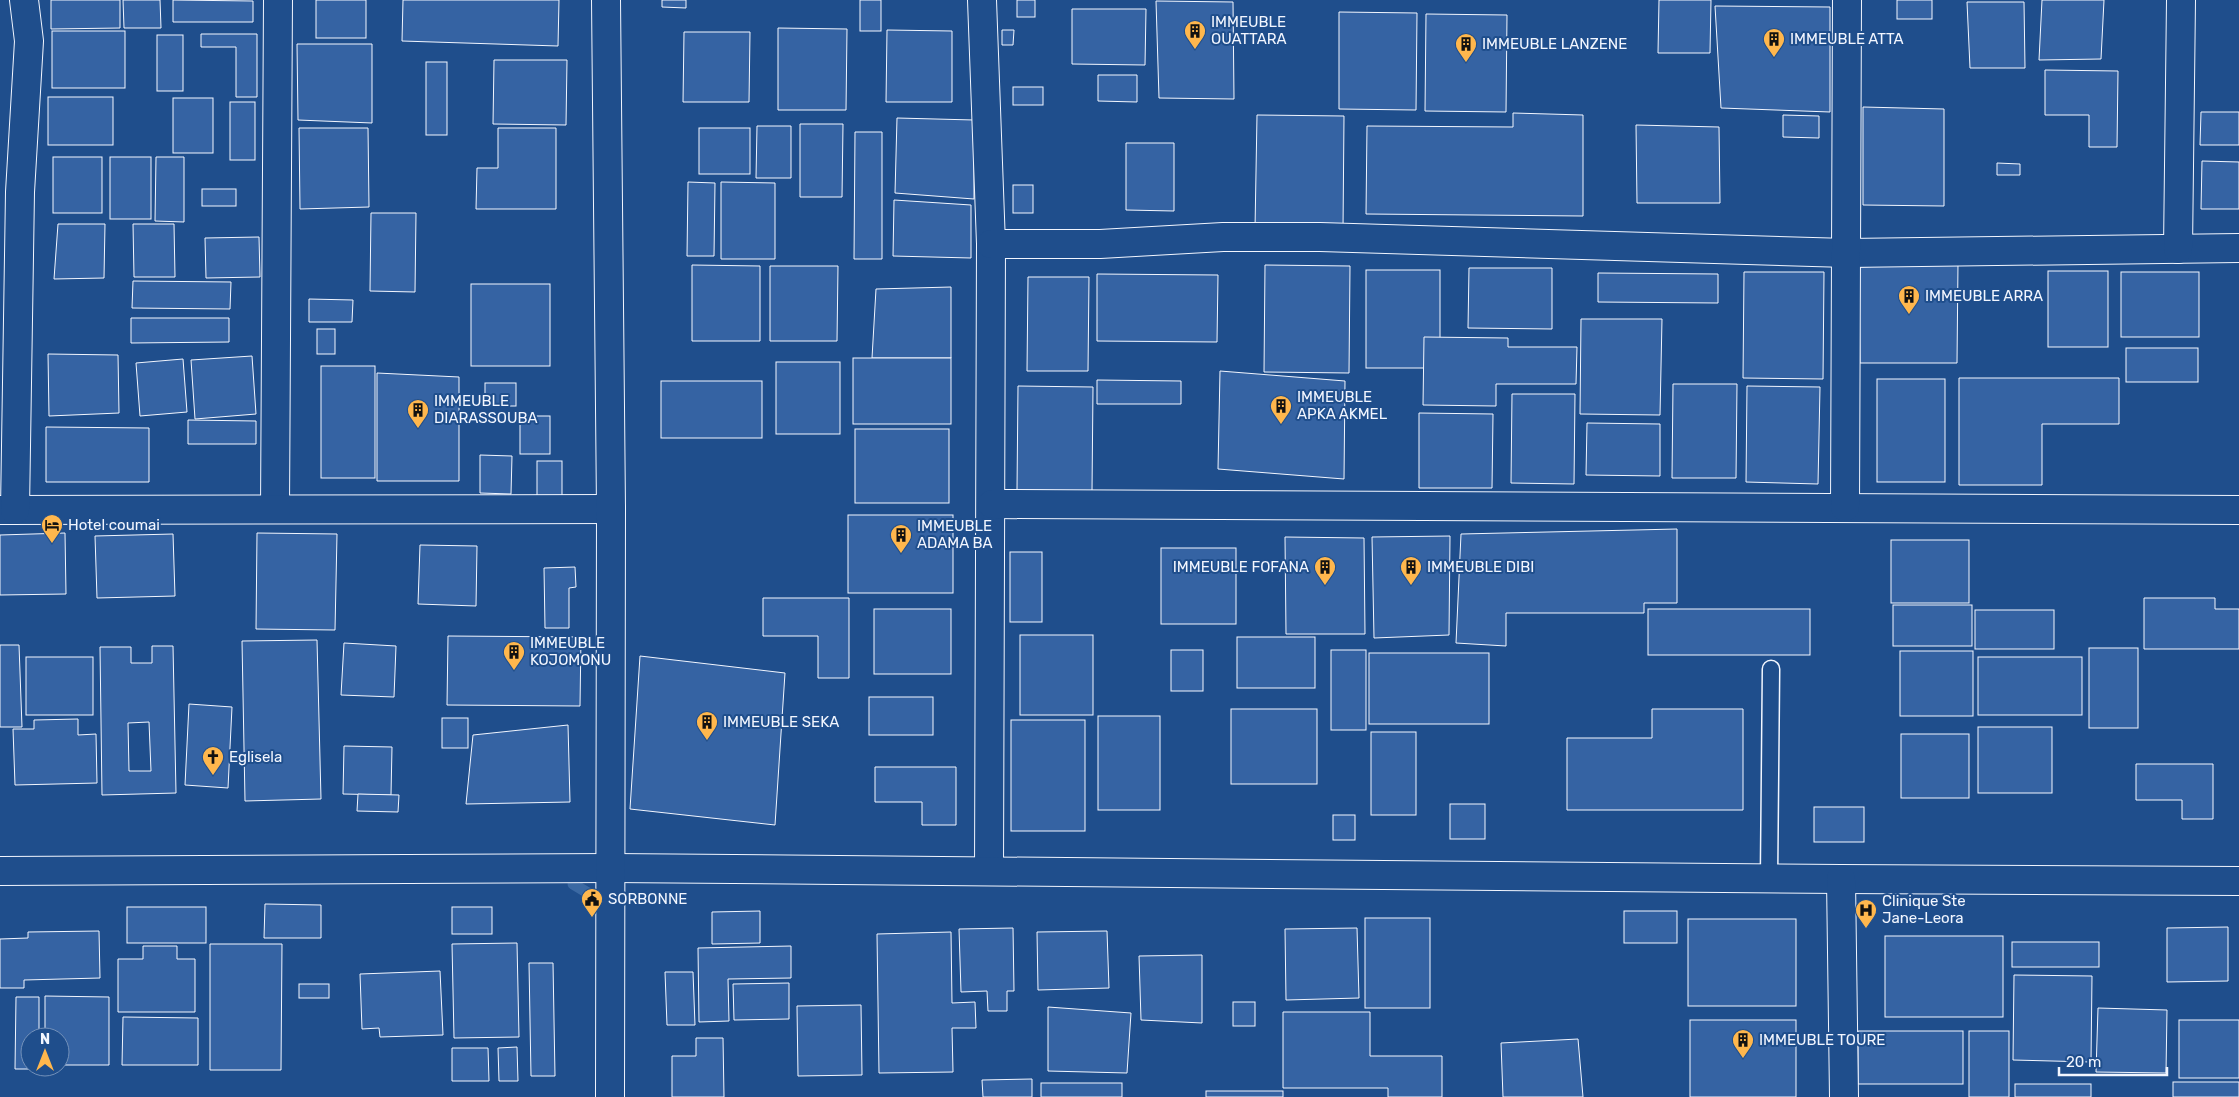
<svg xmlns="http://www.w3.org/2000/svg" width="2239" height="1097" viewBox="0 0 2239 1097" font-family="Rubik,sans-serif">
<rect width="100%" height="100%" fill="#1f4e8c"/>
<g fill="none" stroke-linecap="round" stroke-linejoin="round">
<path stroke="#3b69a3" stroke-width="11" d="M573,884L588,893L595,909"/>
</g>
<g fill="#3563a3" stroke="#f2f6ff" fill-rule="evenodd">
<path d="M51,0H120V28L51,29Z"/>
<path d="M123,0H160L161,28H124Z"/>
<path d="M173,0L253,1V22H173Z"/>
<rect x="316" y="0" width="50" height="38"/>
<path d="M403,0H559L558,46L402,41Z"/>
<path d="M662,0H686V8L662,7Z"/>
<rect x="860" y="0" width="21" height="31"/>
<rect x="1017" y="0" width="18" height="17"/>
<path d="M1659,0H1711L1710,53H1658Z"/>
<rect x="1897" y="0" width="35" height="19"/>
<path d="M2042,0H2104L2101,59L2039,60Z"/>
<path d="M1156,1L1233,2L1234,99L1159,98Z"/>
<path d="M1967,2H2024L2025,68H1970Z"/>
<path d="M1715,6L1830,7V112L1721,108Z"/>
<path d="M1072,9H1146L1145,65L1072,64Z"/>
<path d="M1339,12L1417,13L1416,110L1339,109Z"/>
<path d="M1426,14L1507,15L1506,112L1425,111Z"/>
<path d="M778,28L847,29L846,110H778Z"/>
<path d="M887,30L952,31V102H886Z"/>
<path d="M1002,30H1014L1013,45H1002Z"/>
<rect x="52" y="31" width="73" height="57"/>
<path d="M684,32H750L749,102H683Z"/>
<path d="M201,34H257V97H236V47H201Z"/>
<rect x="157" y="35" width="26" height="56"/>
<path d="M297,44H372V123L298,120Z"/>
<path d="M494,60H567L566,125L493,124Z"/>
<rect x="426" y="62" width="21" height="73"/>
<path d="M2045,70L2118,71L2117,147H2089V115H2045Z"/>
<path d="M1098,75H1137V102L1098,101Z"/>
<rect x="1013" y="87" width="30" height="18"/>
<rect x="48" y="97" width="65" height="48"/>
<rect x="173" y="98" width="40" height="55"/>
<rect x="230" y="102" width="25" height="58"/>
<path d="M1863,107L1944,109V206L1863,205Z"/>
<path d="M2201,112H2239V145H2200Z"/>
<path d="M1513,113L1583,115V216L1366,214L1367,126L1513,127Z"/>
<path d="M1257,115L1344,116L1343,229H1255Z"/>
<path d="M1783,115L1819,116V138L1783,137Z"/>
<path d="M897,118L974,120V199L895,193Z"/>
<path d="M800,124H843L842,197H800Z"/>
<path d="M1636,125L1719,127L1720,203H1637Z"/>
<path d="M757,126H791V178H756Z"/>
<path d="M299,128H368L369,207L300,209Z"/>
<path d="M498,128H556V209H476L477,168H498Z"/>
<rect x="699" y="128" width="51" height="46"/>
<path d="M855,132H882V259H854Z"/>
<path d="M1126,143H1174V211L1126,210Z"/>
<rect x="53" y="157" width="49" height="56"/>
<rect x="110" y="157" width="41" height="62"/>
<path d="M156,157H184V222L155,221Z"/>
<path d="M2202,161L2239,162V209H2201Z"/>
<path d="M1997,163L2020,164V175H1997Z"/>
<path d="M688,182L715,183L714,256H687Z"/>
<path d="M721,182L775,183V259H721Z"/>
<rect x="1013" y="185" width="20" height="28"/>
<rect x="202" y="189" width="34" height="17"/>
<path d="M894,200L971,205V258L893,256Z"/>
<path d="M371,213H416L415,292L370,291Z"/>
<path d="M58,224H105L104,278L54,279Z"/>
<path d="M133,224H174L175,277H134Z"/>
<path d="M259,237L260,277L206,278L205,238Z"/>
<path d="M1958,263L1957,363H1860L1859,267Z"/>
<path d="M692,265L760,266V341H692Z"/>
<path d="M1265,265L1350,266L1349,373L1264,372Z"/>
<path d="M770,266H838L837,341H770Z"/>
<path d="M1469,268H1552V329L1468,328Z"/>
<rect x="1366" y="270" width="74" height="98"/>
<rect x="2048" y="271" width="60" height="76"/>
<path d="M1744,272H1824L1823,379L1743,378Z"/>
<rect x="2121" y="272" width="78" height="65"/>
<path d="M1598,273L1718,274V303L1598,302Z"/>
<path d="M1097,274L1218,275L1217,342L1097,341Z"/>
<path d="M1028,277H1089L1088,371H1027Z"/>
<path d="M133,281L231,282L230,309L132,308Z"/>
<rect x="471" y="284" width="79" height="82"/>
<path d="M951,287V358H872L876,289Z"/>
<path d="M309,299L353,300L352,322H309Z"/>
<path d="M131,318H229V342L131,343Z"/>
<path d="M1581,319H1662L1660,415L1580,414Z"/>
<rect x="317" y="329" width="18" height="25"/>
<path d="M1424,337L1508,338V347H1577L1576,384H1496V406L1423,405Z"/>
<rect x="2126" y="348" width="72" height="34"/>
<path d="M48,354L118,355L119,413L49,416Z"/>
<path d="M252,356L256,414L195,419L191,360Z"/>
<rect x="853" y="358" width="98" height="66"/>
<path d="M183,359L187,412L140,416L136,363Z"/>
<rect x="776" y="362" width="64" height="72"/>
<rect x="321" y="366" width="54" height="112"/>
<path d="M1220,371L1345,381L1344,479L1218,469Z"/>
<path d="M377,373L459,377V481H377Z"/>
<path d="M1959,378H2119V424H2042V485H1959Z"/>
<rect x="1877" y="379" width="68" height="103"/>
<path d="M1097,380L1181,381V404H1097Z"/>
<rect x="661" y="381" width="101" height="57"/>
<rect x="485" y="383" width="31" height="23"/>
<path d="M1673,384H1737L1736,478H1672Z"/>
<path d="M1018,386L1093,387L1092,491L1017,490Z"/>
<path d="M1747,386L1820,387L1818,484L1746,482Z"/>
<path d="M1512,394H1575L1574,484L1511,483Z"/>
<path d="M1419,413L1493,414L1492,488H1419Z"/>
<rect x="520" y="416" width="30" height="38"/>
<path d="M188,420L256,421V444H188Z"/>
<path d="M1587,423L1660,424V476L1586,475Z"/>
<path d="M46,427L149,428V482H46Z"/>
<rect x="855" y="429" width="94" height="74"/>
<path d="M480,455L512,456L511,494L480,493Z"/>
<rect x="537" y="461" width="25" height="35"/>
<rect x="848" y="515" width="105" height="78"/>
<path d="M1677,529V603H1644V613H1506V646L1456,643L1461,534Z"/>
<path d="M65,533L66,594L0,595V535Z"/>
<path d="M257,533L337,534L335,630L256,629Z"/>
<path d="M173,534L175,596L97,598L95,536Z"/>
<path d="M1450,536L1449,635L1374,638L1372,537Z"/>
<path d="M1285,537L1364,538L1365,634H1286Z"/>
<rect x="1891" y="540" width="78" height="63"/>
<path d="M420,545L477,546L476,606L418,604Z"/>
<rect x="1161" y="548" width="75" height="76"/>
<rect x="1010" y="552" width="32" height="70"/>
<path d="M575,567L576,587L569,588V628H545L544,568Z"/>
<path d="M763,598H849V678H818V636H763Z"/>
<path d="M2144,598H2215V609H2239V649H2144Z"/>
<rect x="1893" y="605" width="79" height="41"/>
<rect x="874" y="609" width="77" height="65"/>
<rect x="1648" y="609" width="162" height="46"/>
<rect x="1975" y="610" width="79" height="39"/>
<rect x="1020" y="635" width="73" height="80"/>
<path d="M448,636L581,637L580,706L447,705Z"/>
<rect x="1237" y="637" width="78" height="51"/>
<path d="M317,640L321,799L245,801L242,641Z"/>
<path d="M344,643L396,646L394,697L341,695Z"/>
<path d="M0,645H19L22,727H0Z"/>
<path d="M152,646H173L176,793L102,795L100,647H131V663H152ZM149,722L151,771H129L128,723Z"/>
<rect x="2089" y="648" width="49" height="80"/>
<rect x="1171" y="650" width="32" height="41"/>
<rect x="1331" y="650" width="35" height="80"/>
<rect x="1900" y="651" width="73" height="65"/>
<rect x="1369" y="653" width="120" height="71"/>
<path d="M640,656L785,673L775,825L630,809Z"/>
<rect x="26" y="657" width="67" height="58"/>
<rect x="1978" y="657" width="104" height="58"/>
<rect x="869" y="697" width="64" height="38"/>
<path d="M189,704L232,707L228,788L185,785Z"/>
<rect x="1231" y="709" width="86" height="75"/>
<path d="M1652,709H1743V810H1567V738H1652Z"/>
<rect x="1098" y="716" width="62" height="94"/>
<rect x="442" y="718" width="26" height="30"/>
<path d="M78,719V735L96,734L97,783L15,785L13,729H34V720Z"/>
<rect x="1011" y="720" width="74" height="111"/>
<path d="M568,725L570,802L466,804L473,735Z"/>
<rect x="1978" y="727" width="74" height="66"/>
<rect x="1371" y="732" width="45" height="83"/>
<rect x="1901" y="734" width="68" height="64"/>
<path d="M344,746L392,747L391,795L343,794Z"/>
<path d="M2136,764H2213V819H2182V800H2136Z"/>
<path d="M875,767H956V825H922V802H875Z"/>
<path d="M358,794L399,795L398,812L357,811Z"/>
<rect x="1450" y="804" width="35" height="35"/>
<rect x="1814" y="807" width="50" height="35"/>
<rect x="1333" y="815" width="22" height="25"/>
<path d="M265,904L321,905V938H264Z"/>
<rect x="127" y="907" width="79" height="36"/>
<rect x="452" y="907" width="40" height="27"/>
<path d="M760,911V943L712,944V912Z"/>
<rect x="1624" y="911" width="53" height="32"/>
<rect x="1365" y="918" width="65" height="90"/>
<rect x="1688" y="919" width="108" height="87"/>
<path d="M2228,927V981L2167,982V928Z"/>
<path d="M1013,928L1014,991H1007V1011H988L987,991L961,992L959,929Z"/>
<path d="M1357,928L1359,998L1286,1000L1285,929Z"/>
<path d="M99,931L100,978L24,980V988H0V939L28,938V932Z"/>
<path d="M1107,931L1109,988L1038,990L1037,932Z"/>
<path d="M951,932L952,1003L975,1002L976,1028H952L953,1072L879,1073L877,934Z"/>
<rect x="1885" y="936" width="118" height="81"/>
<rect x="2012" y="942" width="87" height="25"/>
<path d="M517,943L519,1037L454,1038L452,944Z"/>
<path d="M210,944H282L281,1070H210Z"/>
<path d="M143,946H177V959H195V1012H118V959H143Z"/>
<path d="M791,946V978L728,979L729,1021L699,1022L698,948Z"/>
<path d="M1202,955V1023L1141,1020L1139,956Z"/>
<path d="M529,963H553L555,1076H531Z"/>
<path d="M440,971L443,1035L380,1037L379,1028L362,1029L360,974Z"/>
<path d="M665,972H693L695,1025H667Z"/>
<path d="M2014,975L2092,976L2091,1062L2013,1060Z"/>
<path d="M789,983V1019L734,1020L733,984Z"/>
<rect x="299" y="984" width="30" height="14"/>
<path d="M45,996L109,997V1065H60V1037H45Z"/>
<path d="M16,997H39V1037H30V1067H39V1069H15Z"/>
<rect x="1233" y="1002" width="22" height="24"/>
<path d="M861,1005L862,1075L798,1076L797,1006Z"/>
<path d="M1048,1007L1131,1013L1127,1073L1048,1071Z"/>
<path d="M2098,1008L2167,1010L2166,1073L2096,1072Z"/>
<path d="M1283,1012H1370V1056H1442V1097H1388V1088H1283Z"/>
<path d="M123,1017L198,1018V1065H122Z"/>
<rect x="1690" y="1020" width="106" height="77"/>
<rect x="2179" y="1020" width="60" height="58"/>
<rect x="1858" y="1031" width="105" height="53"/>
<rect x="1969" y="1031" width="40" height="66"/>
<path d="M696,1038H723L724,1097H672V1056H696Z"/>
<path d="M1578,1039L1583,1097H1503L1501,1043Z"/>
<path d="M517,1047L518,1081H499L498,1048Z"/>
<path d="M452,1048H488L489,1081H452Z"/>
<path d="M1032,1079V1097H983L982,1080Z"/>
<rect x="2173" y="1082" width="66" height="15"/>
<rect x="1041" y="1083" width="81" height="14"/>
<rect x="2015" y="1084" width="76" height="13"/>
<rect x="1206" y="1091" width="77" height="6"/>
</g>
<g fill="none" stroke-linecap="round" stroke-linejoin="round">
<g stroke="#f2f6ff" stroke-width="19">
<path id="service" d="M1769,879L1771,669"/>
</g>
<g stroke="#f2f6ff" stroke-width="30">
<g id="minor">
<path d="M982,0L991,244L989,871"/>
<path d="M991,244H1100L1223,237H1320L1847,253L2239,248"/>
<path d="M2178,249L2181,0"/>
<path d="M992,504L2239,510"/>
<path d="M1845,507L1847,0"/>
<path d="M275,509L278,0"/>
<path d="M0,510L611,509"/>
<path d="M15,510L20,192L29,41L24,0"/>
<path d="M0,871L612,868L1841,879L2239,881"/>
<path d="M1841,879L1844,1097"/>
</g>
</g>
<g stroke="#f2f6ff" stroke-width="30">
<path id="tertiary" d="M606,0L611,509L610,1097"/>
</g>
<use href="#service" stroke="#1f4e8c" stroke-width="16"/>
<use href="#minor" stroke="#1f4e8c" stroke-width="28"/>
<use href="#tertiary" stroke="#1f4e8c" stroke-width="28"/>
</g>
<defs>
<g id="building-pin" transform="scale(1.125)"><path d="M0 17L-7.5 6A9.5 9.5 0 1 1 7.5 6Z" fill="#ffb74d" stroke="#1f4e8c"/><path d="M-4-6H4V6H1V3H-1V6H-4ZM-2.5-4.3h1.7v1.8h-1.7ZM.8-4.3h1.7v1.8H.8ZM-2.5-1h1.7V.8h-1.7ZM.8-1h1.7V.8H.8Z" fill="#111"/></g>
<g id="hotel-pin" transform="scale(1.125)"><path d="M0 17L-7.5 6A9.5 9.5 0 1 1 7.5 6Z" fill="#ffb74d" stroke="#1f4e8c"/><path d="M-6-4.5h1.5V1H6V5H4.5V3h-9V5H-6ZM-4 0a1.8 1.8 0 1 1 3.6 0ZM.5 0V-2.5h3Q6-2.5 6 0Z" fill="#111"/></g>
<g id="church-pin" transform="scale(1.125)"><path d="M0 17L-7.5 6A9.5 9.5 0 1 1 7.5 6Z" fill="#ffb74d" stroke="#1f4e8c"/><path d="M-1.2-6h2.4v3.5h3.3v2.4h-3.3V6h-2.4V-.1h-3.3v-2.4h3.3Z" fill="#111"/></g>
<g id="civic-pin" transform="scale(1.125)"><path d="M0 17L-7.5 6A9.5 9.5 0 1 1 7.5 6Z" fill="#ffb74d" stroke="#1f4e8c"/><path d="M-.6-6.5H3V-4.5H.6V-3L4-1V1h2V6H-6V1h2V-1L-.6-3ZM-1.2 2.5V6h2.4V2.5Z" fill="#111"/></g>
<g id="hospital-pin" transform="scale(1.125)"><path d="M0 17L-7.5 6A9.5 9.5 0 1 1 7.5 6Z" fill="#ffb74d" stroke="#1f4e8c"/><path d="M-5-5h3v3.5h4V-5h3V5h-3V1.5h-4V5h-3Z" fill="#111"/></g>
</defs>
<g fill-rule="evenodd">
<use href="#building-pin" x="1195" y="31"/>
<use href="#building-pin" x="1774" y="39"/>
<use href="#building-pin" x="1466" y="44"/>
<use href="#building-pin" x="1909" y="296"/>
<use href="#building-pin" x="1281" y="406"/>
<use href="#building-pin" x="418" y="410"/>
<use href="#hotel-pin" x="52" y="525"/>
<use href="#building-pin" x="901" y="535"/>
<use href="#building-pin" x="1325" y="567"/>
<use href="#building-pin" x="1411" y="567"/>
<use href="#building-pin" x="514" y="652"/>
<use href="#building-pin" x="707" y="722"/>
<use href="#church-pin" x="213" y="757"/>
<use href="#civic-pin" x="592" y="899"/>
<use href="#hospital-pin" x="1866" y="910"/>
<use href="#building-pin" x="1743" y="1040"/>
</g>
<g text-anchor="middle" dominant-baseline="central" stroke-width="4" stroke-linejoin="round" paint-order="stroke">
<g font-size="15" fill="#f2f6ff" stroke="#1f4e8c" text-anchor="start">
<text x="1211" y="22">IMMEUBLE<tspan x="1211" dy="17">OUATTARA</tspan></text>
<text x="1790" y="39">IMMEUBLE ATTA</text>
<text x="1482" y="44">IMMEUBLE LANZENE</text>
<text x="1925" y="296">IMMEUBLE ARRA</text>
<text x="1297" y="397">IMMEUBLE<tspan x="1297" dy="17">APKA AKMEL</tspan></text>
<text x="434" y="401">IMMEUBLE<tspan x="434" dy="17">DIARASSOUBA</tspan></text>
<text x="68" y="525">Hotel coumai</text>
<text x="917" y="526">IMMEUBLE<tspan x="917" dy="17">ADAMA BA</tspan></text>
<text x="1309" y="567" text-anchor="end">IMMEUBLE FOFANA</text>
<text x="1427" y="567">IMMEUBLE DIBI</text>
<text x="530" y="643">IMMEUBLE<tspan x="530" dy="17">KOJOMONU</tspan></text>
<text x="723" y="722">IMMEUBLE SEKA</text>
<text x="229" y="757">Eglisela</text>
<text x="608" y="899">SORBONNE</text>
<text x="1882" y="901">Clinique Ste<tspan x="1882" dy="17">Jane-Leora</tspan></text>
<text x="1759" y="1040">IMMEUBLE TOURE</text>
</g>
</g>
<g transform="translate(45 1052)"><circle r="24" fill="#1f4e8c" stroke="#7391ba"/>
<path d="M0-4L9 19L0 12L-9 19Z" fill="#ffb74d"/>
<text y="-8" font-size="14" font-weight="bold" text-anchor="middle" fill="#f2f6ff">N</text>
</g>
<path d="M2059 1067v8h108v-8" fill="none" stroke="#f2f6ff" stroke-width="2.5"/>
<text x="2066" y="1067" font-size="15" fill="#f2f6ff" stroke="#1f4e8c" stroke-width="4" paint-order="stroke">20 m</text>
</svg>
